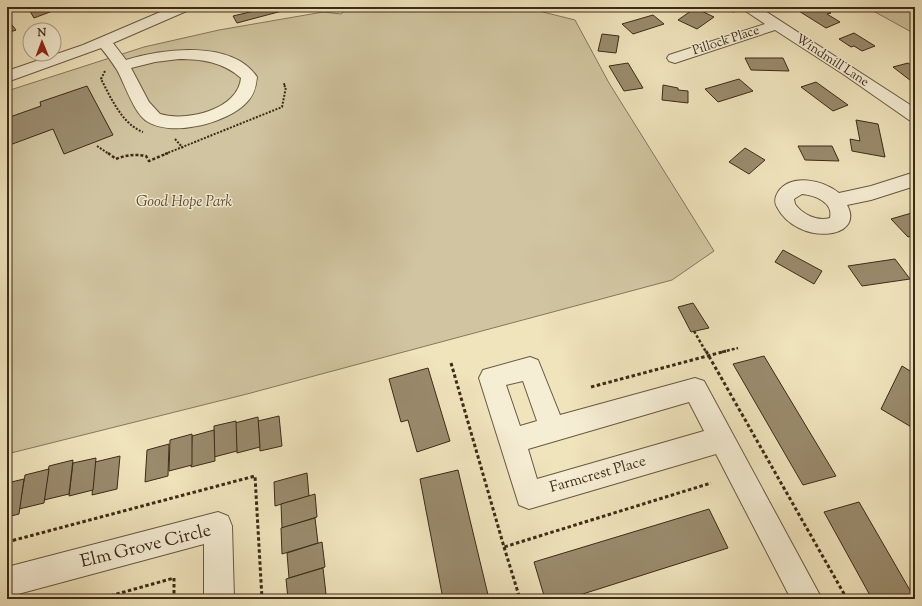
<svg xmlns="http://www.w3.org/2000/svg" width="922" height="606" viewBox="0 0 922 606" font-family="'Sorts Mill Goudy',serif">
<rect width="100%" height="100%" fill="#f0e4bd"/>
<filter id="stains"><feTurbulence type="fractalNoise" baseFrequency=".005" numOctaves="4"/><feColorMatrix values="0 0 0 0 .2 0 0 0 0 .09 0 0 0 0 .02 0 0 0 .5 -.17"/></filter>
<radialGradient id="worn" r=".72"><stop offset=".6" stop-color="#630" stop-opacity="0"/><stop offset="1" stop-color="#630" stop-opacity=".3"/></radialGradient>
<g fill="#d1c5a1" stroke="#86785c">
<path d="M349,7H523L575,20L609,83L714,251L672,280L247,394L7,454V91L144,47L219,30L323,12L341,14Z"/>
<path d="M866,7H915V34Z"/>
</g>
<g fill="#9a8b6d" stroke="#3c2b17">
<path d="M30,7H63L34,18L28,8Z"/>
<path d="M252,7H280L282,11L237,23L233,16L254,11Z"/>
<path d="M798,7H810L815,10L822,7L831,13L827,14L840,22L826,28L794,8Z"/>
<path d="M695,8L714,17L697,29L678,20Z"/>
<path d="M653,15L664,24L633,34L622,24Z"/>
<path d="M7,20H8L16,30L7,33Z"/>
<path d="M854,33L875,46L862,51L854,46L851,47L839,39Z"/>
<path d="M602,34L619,36L616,53L598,51Z"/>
<path d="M745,58H783L789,71L751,70Z"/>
<path d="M628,63L643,88L624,91L609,66Z"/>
<path d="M908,63L915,68V84L893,67Z"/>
<path d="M739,79L753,91L718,102L705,89Z"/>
<path d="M816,82L848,105L833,111L801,87Z"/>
<path d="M663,85L678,88V90L688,91V103L662,100Z"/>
<path d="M87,86L113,135L64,154L53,129L7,146V118L41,106L40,102Z"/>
<path d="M856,120L878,124L885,157L852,151L850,139L860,141Z"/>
<path d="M798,146H832L839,161L805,160Z"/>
<path d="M745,148L765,160L749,174L729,162Z"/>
<path d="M915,212V235L908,237L891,219Z"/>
<path d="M783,250L822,271L814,284L775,262Z"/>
<path d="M895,259L910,279L862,286L848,266Z"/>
<path d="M693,303L709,328L691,332L678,307Z"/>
<path d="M764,356L836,476L803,485L733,364Z"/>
<path d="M902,366L915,374V423L913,428L881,409Z"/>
<path d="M428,368L450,441L417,452L408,420L401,422L389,379Z"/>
<path d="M279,416L282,446L260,451L258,421Z"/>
<path d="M258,417L260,447L237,453L235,423Z"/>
<path d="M236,421L237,451L214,457V426Z"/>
<path d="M214,430L215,461L191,467L192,436Z"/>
<path d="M192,434V465L169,471L170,440Z"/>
<path d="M169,444L168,476L145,482L147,450Z"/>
<path d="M120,456L117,489L92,495L95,462Z"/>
<path d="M96,458L93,490L69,496L73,463Z"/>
<path d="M73,460L69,494L44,500L49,466Z"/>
<path d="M49,469L44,503L19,509L25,475Z"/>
<path d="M458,470L489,599H443L420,479Z"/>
<path d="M307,473L309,496L275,506L274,482Z"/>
<path d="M24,479L19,514L7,517V483Z"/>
<path d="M315,494L317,517L282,528L281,504Z"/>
<path d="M859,502L915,599H872L824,512Z"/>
<path d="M709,509L728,548L567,599H545L534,562Z"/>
<path d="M315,518L318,543L282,554L281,528Z"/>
<path d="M322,542L325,567L289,578L287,553Z"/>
<path d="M323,568L326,594L310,599H288L286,579Z"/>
</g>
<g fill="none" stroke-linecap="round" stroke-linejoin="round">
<g stroke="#695940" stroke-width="2">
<g id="minor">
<path d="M172,7H191L189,10L113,43L126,60C162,49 232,39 257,77C256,87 254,95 247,102C228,123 173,137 148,122C134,114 125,84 117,70C112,62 107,55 101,48L7,82V71L83,45ZM179,59C202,59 223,62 241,78C238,110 186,122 160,114L149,102L131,68L155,62Z"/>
<path d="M742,7H759L915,108V122L909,120L843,74L775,30L681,61L675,63L669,61L667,58L669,55L765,24L744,10Z"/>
<path d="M915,172V186L871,200L847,205C866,240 797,246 777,207C774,202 775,197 778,192C791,173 823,180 839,193L871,186ZM802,194C814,195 834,202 830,218C817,222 802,214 795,204L794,199Z"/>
<path d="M530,357L538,360L560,415L695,378L704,381L822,599H791L716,454L529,509L519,505L479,378L483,370ZM523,381L537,421L520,426L506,385ZM689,402L704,431L537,479L528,449Z"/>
<path d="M218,512L228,516L232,526L234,599H204V544L7,597V567Z"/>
</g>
</g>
<g stroke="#3c2b17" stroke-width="2" stroke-dasharray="2 1.5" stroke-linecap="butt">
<path d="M727,7L734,12"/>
<path d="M105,71L101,79C111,98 122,124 143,132"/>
<path d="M175,139L183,148"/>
<path d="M97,146L109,154"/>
<path d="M165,154L282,107L286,87L283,85L286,83"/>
</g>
<g stroke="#3c2b17" stroke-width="2.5" stroke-dasharray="3 2" stroke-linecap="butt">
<path d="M108,153L116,159C126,155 135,154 146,156L149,161L168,153"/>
<path d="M694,331L706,352"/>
<path d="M722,352L738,348"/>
</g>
<g stroke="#3c2b17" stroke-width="3" stroke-dasharray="3.5 2.5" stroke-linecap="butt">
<path d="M706,351L847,599"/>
<path d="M451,363L504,547L711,483"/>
<path d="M591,387L726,351"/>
<path d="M7,542L255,476L262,599"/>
<path d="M504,547L520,599"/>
<path d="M99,599L174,578V599"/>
</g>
<use href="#minor" fill="#f5edd4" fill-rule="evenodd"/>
</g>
<g text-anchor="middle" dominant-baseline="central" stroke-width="3" stroke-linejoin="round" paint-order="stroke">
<g font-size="13" fill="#3c2b17" stroke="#f5edd4">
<text transform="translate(726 41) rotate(-18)">Pillock Place</text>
<text transform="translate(832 61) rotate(33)">Windmill Lane</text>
</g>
<g font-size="15" font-style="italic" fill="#5a4a33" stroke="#f5edd4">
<text x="184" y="202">Good Hope Park</text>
</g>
<g font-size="15" fill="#3c2b17" stroke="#f5edd4">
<text transform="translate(598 475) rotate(-16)">Farmcrest Place</text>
</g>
<g font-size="18" fill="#3c2b17" stroke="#f5edd4">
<text transform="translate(146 547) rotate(-14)">Elm Grove Circle</text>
</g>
</g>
<rect width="922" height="606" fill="none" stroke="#f0e4bd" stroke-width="24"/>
<rect x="8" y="8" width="906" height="590" fill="none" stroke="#3c2b17" stroke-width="2"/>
<rect x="12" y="12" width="898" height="582" fill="none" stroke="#3c2b17"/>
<g transform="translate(42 42) rotate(359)"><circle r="19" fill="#f5edd4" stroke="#ab9f88"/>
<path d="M0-3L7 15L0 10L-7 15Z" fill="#8f2418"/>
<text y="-6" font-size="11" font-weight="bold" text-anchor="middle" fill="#3c2b17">N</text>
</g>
<rect width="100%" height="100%" filter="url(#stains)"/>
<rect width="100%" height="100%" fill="url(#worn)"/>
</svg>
